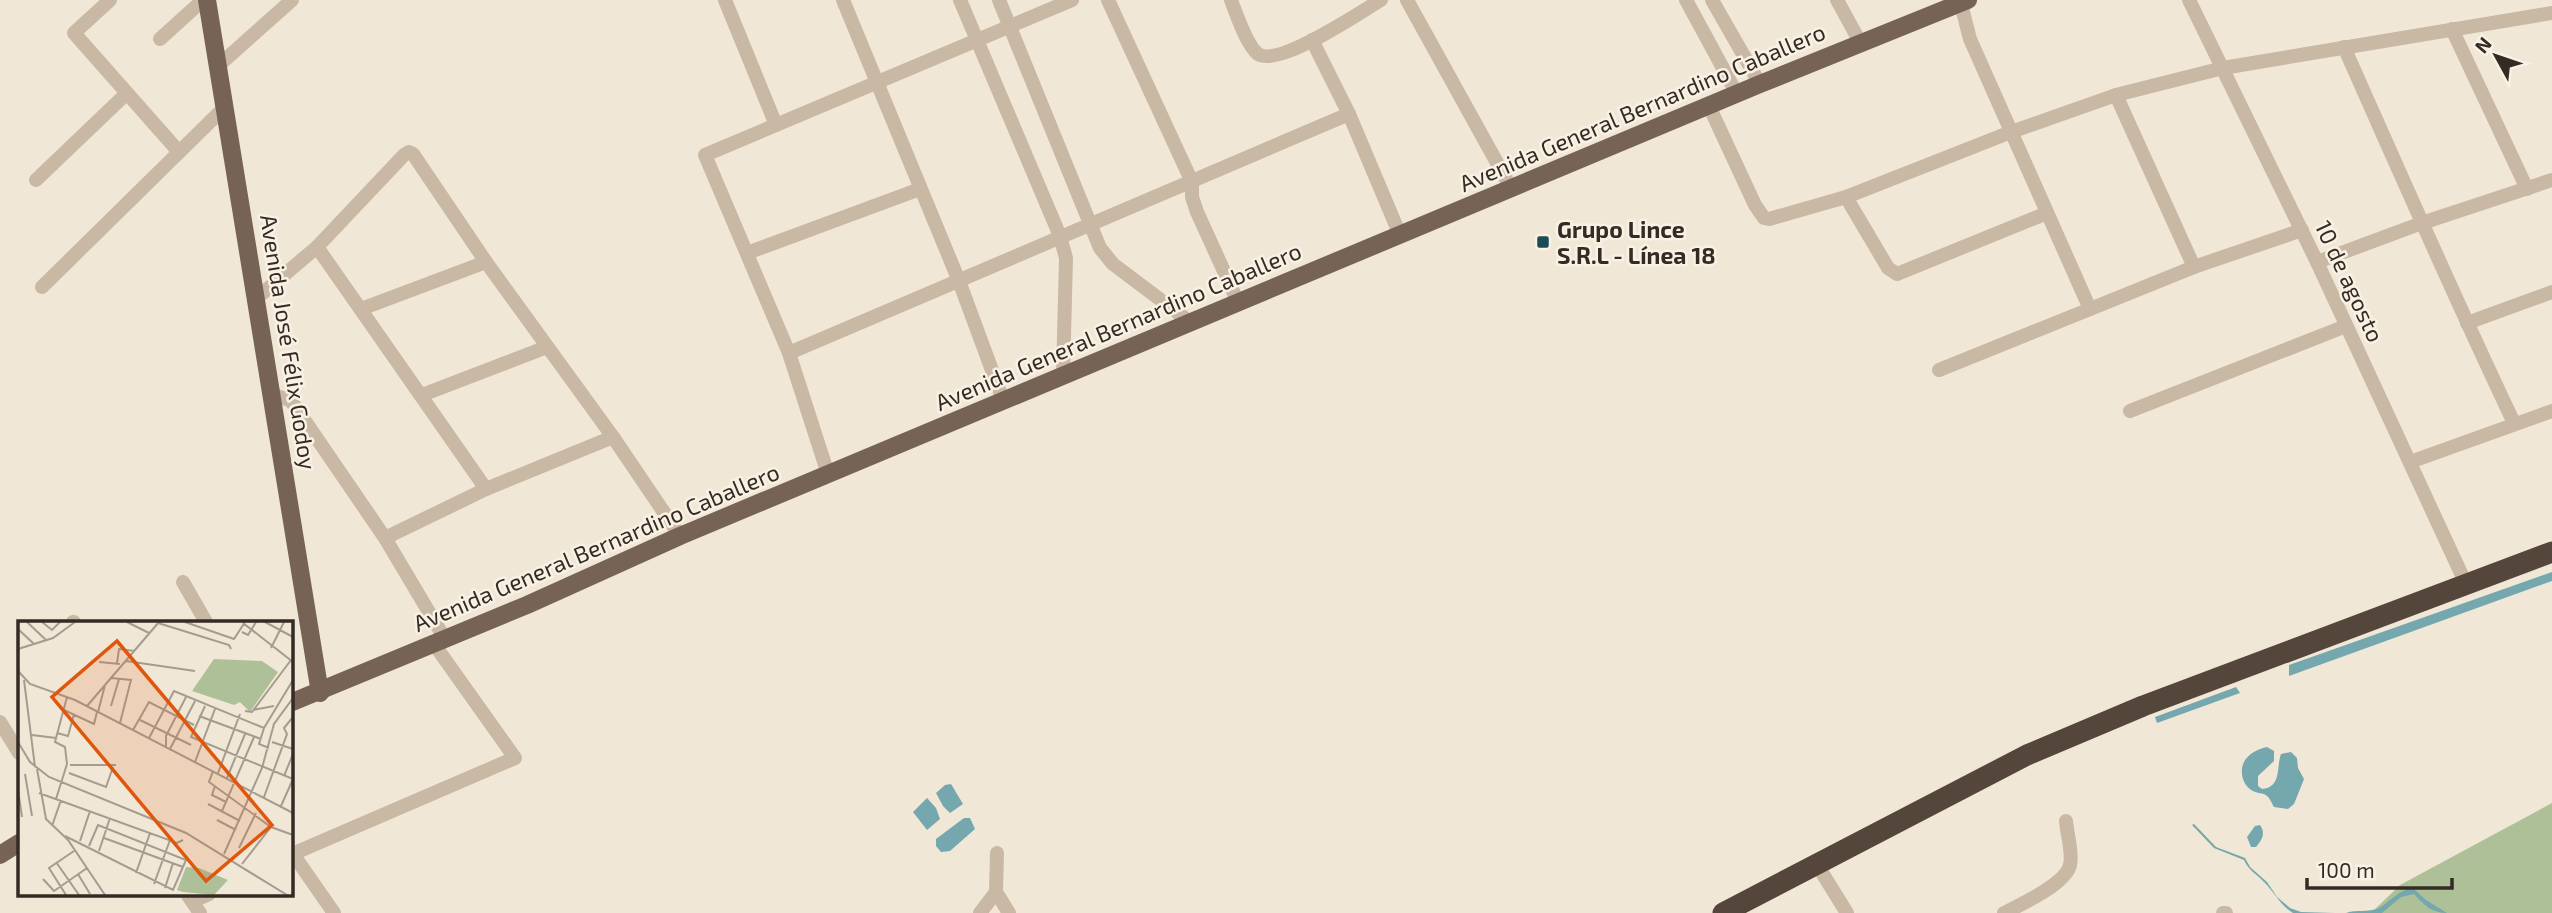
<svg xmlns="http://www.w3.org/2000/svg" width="2552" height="913" viewBox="0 0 2552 913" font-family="'Exo 2',sans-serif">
<rect width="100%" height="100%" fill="#f1e7d7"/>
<path fill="#aec097" d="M2552,803V913H2371L2400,885Z"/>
<g fill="#75a7ae">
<path d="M2552,572V581L2289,676V665Z"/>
<path d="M2236,687L2240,693L2157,723L2155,717Z"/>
<path d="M2267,747L2274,751V761L2258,776V786L2262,789C2282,787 2276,768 2281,754L2291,752L2297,758L2298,768L2304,779L2294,804L2288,809L2274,807C2271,802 2270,797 2264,794C2261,793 2257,793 2253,791C2243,786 2239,772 2244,762C2249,753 2258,749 2267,747Z"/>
<path d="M951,784L963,804L950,813L943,806L936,793L945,785Z"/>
<path d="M927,798L936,808L940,819L927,830L913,812Z"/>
<path d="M964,818H970L975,829L950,851L941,852L936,846V839Z"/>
<path d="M2194,824L2216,847L2245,858L2250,867L2267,882L2277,897L2290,908L2301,912L2335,913H2293C2280,905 2275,893 2264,882C2257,874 2249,871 2244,860L2214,848L2192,825Z"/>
<path d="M2260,825C2266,833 2262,840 2256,847H2251L2247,837L2255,826Z"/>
<path d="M2413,888L2426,900L2447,913C2432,913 2424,905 2414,894L2401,897L2382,913H2346C2357,909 2368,913 2379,908C2391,901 2398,890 2413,888Z"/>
</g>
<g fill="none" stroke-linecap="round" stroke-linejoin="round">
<g stroke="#c9b8a3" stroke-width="14">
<path d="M110,0L74,33L179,152"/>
<path d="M725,0L776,125"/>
<path d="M843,0L959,281L1003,400"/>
<path d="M960,0L1060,236L1066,258L1063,376"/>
<path d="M999,0L1100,248L1113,264L1190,322"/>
<path d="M1108,0L1192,182V197L1197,212L1238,302"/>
<path d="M1231,0C1236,13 1247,46 1258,54C1279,68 1360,12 1381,0"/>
<path d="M1407,0L1511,188"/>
<path d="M1686,0L1737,94"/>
<path d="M1712,0L1760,84"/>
<path d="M1837,0L1860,42"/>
<path d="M1960,0L1970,39L2090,309"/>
<path d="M2189,0L2317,262L2466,584"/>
<path d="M2452,29L2527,189"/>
<path d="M160,39L203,0"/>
<path d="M1312,40L1349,114L1400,235"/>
<path d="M2344,47C2400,173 2455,299 2514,423"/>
<path d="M218,66L292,0"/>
<path d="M2116,95L2194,267"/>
<path d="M1709,106L1755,205L1764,218L1769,219L1846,197L2011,132L2116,95L2223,68L2552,13"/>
<path d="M36,180L126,94"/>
<path d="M1846,197L1888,268L1897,274L2047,213"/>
<path d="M317,247L486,489"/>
<path d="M747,253L920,189"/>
<path d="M2317,262L2422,223L2552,180"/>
<path d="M42,287L225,107"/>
<path d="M257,298L317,247L404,155L409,152L413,154L486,262L613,437L680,536"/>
<path d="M361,309L486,262"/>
<path d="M2467,323L2552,292"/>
<path d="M789,353L1349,114"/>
<path d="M1939,370L2194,267L2302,230"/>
<path d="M273,395L290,400L294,405L385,538L445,639"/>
<path d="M422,395L547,347"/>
<path d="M2130,411L2346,326"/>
<path d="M2410,462L2552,411"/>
<path d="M828,474L789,353L705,155L1072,0"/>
<path d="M385,538L486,489L613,437"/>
<path d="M183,582L206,622"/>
<path d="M73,622H74"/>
<path d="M0,722L19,753"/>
<path d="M293,854L334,913"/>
<path d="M290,855L515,758L434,644"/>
<path d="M1816,863L1847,913"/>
<path d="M996,892L1009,913"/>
<path d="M187,894L200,913"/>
<path d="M193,901L209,894"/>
<path d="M980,913L996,892L997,853"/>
<path d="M2004,913C2020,905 2066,884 2070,865C2073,853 2067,834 2066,821"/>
<path d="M2223,913H2226"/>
</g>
<g stroke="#766356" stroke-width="18">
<path d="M207,0L320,693"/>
<path d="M290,703L527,605L680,536L1760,84L1968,0"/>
<path d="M0,855L19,843"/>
</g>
<path stroke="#55463c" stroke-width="21" d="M1723,913L2027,755L2143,706L2552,552"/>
</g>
<rect fill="#1a4c55" stroke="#f9f1e3" stroke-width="2.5" x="1536" y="235" width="14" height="14" rx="3.5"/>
<g text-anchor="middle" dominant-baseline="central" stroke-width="5" stroke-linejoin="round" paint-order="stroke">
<g font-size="23" fill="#342b25" stroke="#f9f1e3">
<text transform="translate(1642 107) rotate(-23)">Avenida General Bernardino Caballero</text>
<text transform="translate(2350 281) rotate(65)">10 de agosto</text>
<text transform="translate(1118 326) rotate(-23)">Avenida General Bernardino Caballero</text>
<text transform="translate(289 342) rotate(81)">Avenida José Félix Godoy</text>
<text transform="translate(596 547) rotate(-23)">Avenida General Bernardino Caballero</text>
</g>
<g font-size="23" font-weight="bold" fill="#342b25" stroke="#f9f1e3" text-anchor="start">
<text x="1557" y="229">Grupo Lince<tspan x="1557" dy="26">S.R.L - Línea 18</tspan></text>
</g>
</g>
<g transform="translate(18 621)">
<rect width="275" height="275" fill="#f1e7d7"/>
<path d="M196,38L244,40L260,51L232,91L222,81L216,84L174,70ZM168,246L181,247L210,259L196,274L165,271L159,269Z" fill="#aec097"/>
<path fill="none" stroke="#a59c90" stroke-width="2" d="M9,1L28,19M24,1L34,9L42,1M109,1L131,12M167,1L216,18L227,1M247,1L275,16M140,2L211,24L213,28M225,2L275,41M0,8L16,23M224,11L230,14L238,1M253,27L266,1M0,28L35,17L57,1M108,40L177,50M81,41L102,43M99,42L101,28L117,30M0,50L12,63L57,79L275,192M93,57L113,59L102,102M6,59L17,146M69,85L141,1M93,85L101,58M187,85L173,116L275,158M46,89L76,103L79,91M235,89L256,85M227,90L234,91L273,39M80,91L87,64M181,95L243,118M122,99L173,124M246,107L241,123L251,127M115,109L131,81L176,104M39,112L50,115L56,93M14,114L38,117M131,117L156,70L246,107L275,59M0,121L12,141L31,156L168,212L269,274M254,121L275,128M148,126V115L168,76M152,128L177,80M177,141L197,88M52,144H98M19,148L28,198L50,219L87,274M195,150L191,161L253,206L275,214M51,152L88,166L95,146M200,152L222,93M7,153L14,195M266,155L275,133M209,157L227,113M197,165L194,174L208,181M0,169L4,196M21,172L159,222L165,219M246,176L269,113L266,107L275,96M38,178L49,143L47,126L37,121L49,76M190,183L222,200M263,185L275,158M204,190L236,116M199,199L218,209M34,205L43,179M47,215L155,269L168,239L80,204L71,225M86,217L165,246M62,220L72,190M221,227L238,192M81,230L92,197M206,233L244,147L256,103L275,77M38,241L61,274M224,243L253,206M118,252L132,212M60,253L72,273M25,258L36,270L69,247M136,263L152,219M147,267L155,242M48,274L31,247L56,230"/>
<path fill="#df570d" fill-opacity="0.15" stroke="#df570d" stroke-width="3.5" d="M99,20L254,204L188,260L34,76Z"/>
<rect width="275" height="275" fill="none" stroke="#342b25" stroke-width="3.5"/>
</g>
<g transform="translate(2496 56) rotate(310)" stroke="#f9f1e3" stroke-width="5" paint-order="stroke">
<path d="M0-5L12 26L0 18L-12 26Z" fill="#342b25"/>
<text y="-10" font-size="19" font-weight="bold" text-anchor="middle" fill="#342b25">N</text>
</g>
<path d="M2307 878v10h145v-10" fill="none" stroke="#342b25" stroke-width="3.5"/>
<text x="2318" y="878" font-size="21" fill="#342b25" stroke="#f9f1e3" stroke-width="5" paint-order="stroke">100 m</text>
</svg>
